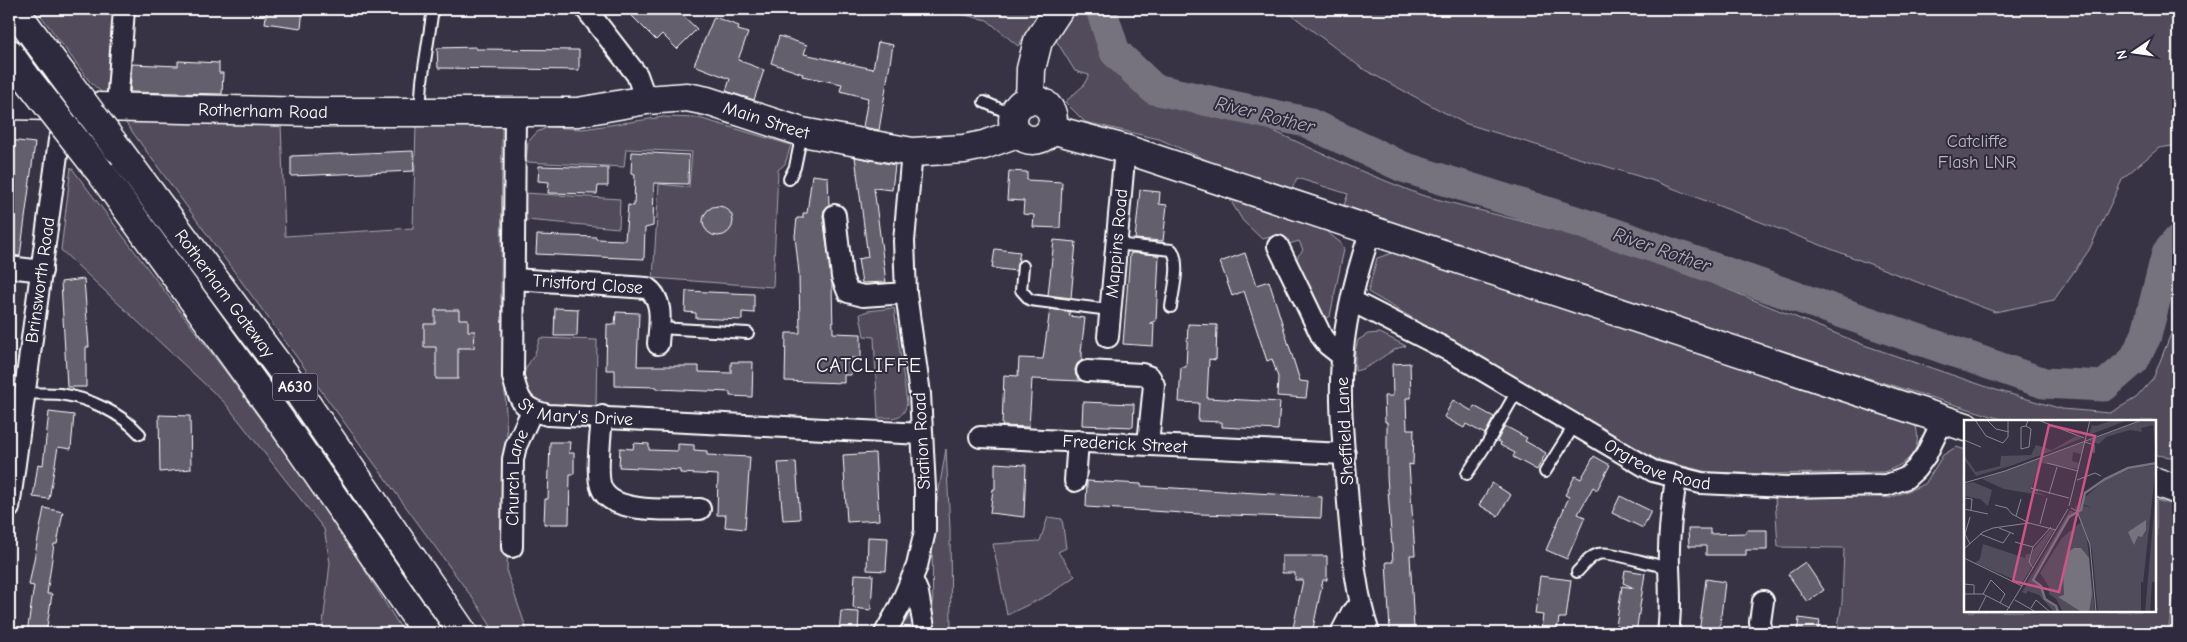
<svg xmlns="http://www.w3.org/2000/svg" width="2187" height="642" viewBox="0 0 2187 642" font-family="'Comic Neue',sans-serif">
<rect width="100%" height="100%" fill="#373345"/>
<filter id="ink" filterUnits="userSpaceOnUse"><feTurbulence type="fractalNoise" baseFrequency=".02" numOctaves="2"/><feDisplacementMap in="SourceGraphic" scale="10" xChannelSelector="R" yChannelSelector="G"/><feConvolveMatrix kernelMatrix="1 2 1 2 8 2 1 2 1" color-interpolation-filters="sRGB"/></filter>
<g filter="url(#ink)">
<g fill="#514c5c" stroke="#a8a6ae">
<path d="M36,9H114L108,98L90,82Z"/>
<path d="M961,9H1044L1037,16L1018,46L987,20L960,14Z"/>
<path d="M1082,9H1086L1103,49L1113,65L1150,96L1267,128L1356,169L1421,195L1574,235L1668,265L1864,345L1996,390L2062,409L2110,413L2136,398L2153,379L2178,316V458L2156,455V421H2008L1692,324L1603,291L1407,229L1344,205L1348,194L1297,178L1291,191L1231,171L1159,139L1085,122L1065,102L1083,86L1089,75L1075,71L1054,37L1067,18Z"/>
<path d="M1284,9H2178V145L2159,148L2123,178L2089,250L2054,300L1995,312L1654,181L1464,123L1363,69Z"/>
<path d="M120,115L281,123L285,236L413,228L416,126L502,125L501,298L509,485L507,573L528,633H495L479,607Z"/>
<path d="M663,117L699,118L791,145L785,164L778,170L773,287L653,278L659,184L689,187L692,152L626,149L624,167L526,162L528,142L537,132L548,127L583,129Z"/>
<path d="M71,167L225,371L333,519L404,633H322L330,563L324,529L225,403L61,250Z"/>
<path d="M525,193L620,199L619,228L526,220Z"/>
<path d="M1227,195L1322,228L1341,243L1344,249L1330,316L1326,318L1321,314L1297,265V257L1303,250L1299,241L1286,245L1276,236L1262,239L1243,221Z"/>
<path d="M1396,252L1905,419L1916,426C1922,453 1908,463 1884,472L1773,474L1707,472L1652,458L1368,292L1377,258Z"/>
<path d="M894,308L907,403C903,421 894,417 878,418L874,337L864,336L860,314L868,311Z"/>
<path d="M1380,333L1406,346C1387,349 1374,368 1355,371V351L1358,340L1368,334Z"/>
<path d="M540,338L597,340L596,409C572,407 516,414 524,374C526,365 532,360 535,353C537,348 538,343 540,338Z"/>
<path d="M1956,447L1966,450V611H2156V500L2178,506V566L2168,633H1837L1842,602L1844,548L1778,547L1775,497L1846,494L1890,498L1925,484L1943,455Z"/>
<path d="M946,449L950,529L951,633H933L932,530Z"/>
<path d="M1048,517L1062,519L1066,548L1058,552L1075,576L1050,594L1007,615L993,544L1040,541Z"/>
<path d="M915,610L920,633H896Z"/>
</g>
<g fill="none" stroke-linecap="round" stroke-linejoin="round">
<path stroke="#76737f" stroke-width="31" d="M1101,9L1115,52L1154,89L1306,122L1403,167L1610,232L2044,383L2104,386L2134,360L2146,336L2167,253L2178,240"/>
</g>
<g fill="#635f6d" stroke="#fff">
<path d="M267,9H303L301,28L265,23Z"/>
<path d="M625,9H676L697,29L677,49L662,34L656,40Z"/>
<path d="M714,17L739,26L738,30L748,33L738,60L764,70L754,100L726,91L730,79L694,65Z"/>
<path d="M779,36L807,45L804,54L873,69L878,42L893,45L879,130L863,127L868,98L840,91L842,84L802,76L803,74L771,63Z"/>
<path d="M476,47V49L579,50V70L438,68L437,48Z"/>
<path d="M178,61L219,63V73H223L222,94L130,92L132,64L178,66Z"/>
<path d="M10,140L35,143L20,256L9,255Z"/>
<path d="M413,151L414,171L291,176V156Z"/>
<path d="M632,152L689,155L688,184L654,183L653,226L645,228L644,259L536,254L537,235L596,237V239L625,240L628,205L634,206L635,174L631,173Z"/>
<path d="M855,157L895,165L892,190L874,188L886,282L862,283L858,259L868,257Z"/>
<path d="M539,166L608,168V186H598L597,194L548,193L549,182L538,181Z"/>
<path d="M1009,171L1027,172V180L1062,182L1060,228L1033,227L1034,215L1023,214L1024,201L1007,200Z"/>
<path d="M812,175L828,177L829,205L824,210L823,216L832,283L833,333L861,334V358H851V375H844V383L785,381L786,333H800L799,273L795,236L797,218H803V213H807Z"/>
<path d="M1140,190L1160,192L1159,204L1167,205L1163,241L1135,239Z"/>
<circle cx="718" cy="221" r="15"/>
<path d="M1054,240L1076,242L1071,298L1048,295Z"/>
<path d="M995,249L1020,252L1016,271L992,268Z"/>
<path d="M1133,253L1159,255L1156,321L1150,323H1154L1153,346L1123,344L1130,254Z"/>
<path d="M1245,253L1256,285L1269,281L1300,381L1308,382L1306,398L1277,396L1278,377L1272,359L1267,361L1244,291L1232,296L1220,262Z"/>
<path d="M84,279L89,347H86V387H67L61,282Z"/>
<path d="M686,291L754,294V313L742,312V320L696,318V313L685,312Z"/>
<path d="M555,308L578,309L577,336H554Z"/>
<path d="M1050,309L1070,312L1069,316L1085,318L1081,352H1082V360L1077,364L1075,370L1076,376L1081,381L1032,379L1029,427L1002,426L1004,375L1018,376L1019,358L1043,359Z"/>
<path d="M435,310H459V319H468V331H475L474,348H458V379H436V347H424V324H435Z"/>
<path d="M616,312L639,313L637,366H699V372L731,373V362H753L752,397L730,396V392L657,389V387L615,386V370H606L607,324L615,325Z"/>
<path d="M1188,324L1217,325L1216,360L1209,359L1207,398L1280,402L1278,430L1222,427V422L1198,421L1199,403L1179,402L1181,367H1186Z"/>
<path d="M1410,363L1411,398H1406L1407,429H1414L1413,465L1409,464L1415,555H1410L1414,629L1390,631L1386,562H1393L1387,476V422H1385L1384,396H1393L1392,364Z"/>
<path d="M1453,400L1472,411L1474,406L1494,417L1485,434L1466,424L1464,428L1444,417Z"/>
<path d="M1083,402L1134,404L1133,427L1082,425Z"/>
<path d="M49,412L74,415L71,449L58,447L49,499L33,497L38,464L43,465Z"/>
<path d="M159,415L190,416L191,469L160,472Z"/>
<path d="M1505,426L1527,438L1525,441L1546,453L1537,470L1513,457L1515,453L1500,445L1501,443L1497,441Z"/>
<path d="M550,442H570L569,453H574V474H570L569,524H544L545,499H548Z"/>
<path d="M634,443L649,444V450L678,451V444L694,445V450L707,451V455L750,457L745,529L725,527L726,515H717L718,475L680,473V470L619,467L620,448L633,449Z"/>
<path d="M875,453L879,520L847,522L843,455Z"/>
<path d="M1594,456L1610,465L1597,490L1593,487L1578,514L1585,517L1567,559L1546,550L1569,497L1565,495L1575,476L1581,479Z"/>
<path d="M796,462L800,519L783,520L778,463Z"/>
<path d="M995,463L1026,465L1024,517L990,513L993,489H995Z"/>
<path d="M1087,481L1141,484V486L1322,497L1321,518L1200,514L1086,507Z"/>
<path d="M1492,483L1511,495L1498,516L1479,505Z"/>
<path d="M1620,496L1651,511L1643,528L1612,513Z"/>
<path d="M44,508L63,512L57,544H54L47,594H52L46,633H27L34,586L29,585Z"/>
<path d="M1688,529H1710V534L1746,533V530H1767V550H1746V555H1706V546H1689Z"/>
<path d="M868,537L888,538L886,571L867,570Z"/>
<path d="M1282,556H1327V580H1323L1312,633H1292L1303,580H1295V573H1282Z"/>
<path d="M1805,562L1824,590L1807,602L1788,574Z"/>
<path d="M1625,570L1645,573L1636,633H1615L1622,586L1634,588L1623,583Z"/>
<path d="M855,574L873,575L871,610L853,608Z"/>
<path d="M1540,576L1571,580L1566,618H1559L1557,631L1541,629L1543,615L1535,614Z"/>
<path d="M1706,579L1725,582L1719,633H1699Z"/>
<path d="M841,611L859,612L858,633H839Z"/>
<path d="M1799,618L1820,621L1818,633H1797Z"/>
</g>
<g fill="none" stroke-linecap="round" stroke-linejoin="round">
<g stroke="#fff" stroke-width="14">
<g id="lane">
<path d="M984,102L1013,115"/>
<path d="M420,112L422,81L433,9"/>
<path d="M789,179L795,167L802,133"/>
<path d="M1116,244L1172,250C1181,264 1173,291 1171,307"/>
<path d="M1023,266L1021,290L1030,300L1110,310"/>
<path d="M659,328L748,333"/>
<path d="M25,393C37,394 49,393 60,394C89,398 121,413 140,434"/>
<path d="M1545,472L1574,426"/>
<path d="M1467,474L1488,442L1517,391"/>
<path d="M1577,572C1584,565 1589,557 1598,554C1610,550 1652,566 1669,567"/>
</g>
</g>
<g stroke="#fff" stroke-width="24">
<g id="street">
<path d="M586,9L637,75L646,100"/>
<path d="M117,107L124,9"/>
<path id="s1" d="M515,112L513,377C519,402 523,409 548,415L922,434"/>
<path d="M835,215L842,277L848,292L863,296L906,293"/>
<path d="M1278,246L1322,337L1328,345L1342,356"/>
<path d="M9,267L42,271"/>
<path id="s2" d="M514,279L647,288C665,300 659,326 658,344"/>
<path id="s3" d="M1352,301L1450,351L1653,471L1701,483L1786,487L1887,485L1906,478L1916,469L1926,455L1943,420"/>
<path id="s4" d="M1108,337L1125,149"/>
<path d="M1087,371L1142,374L1150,377L1154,385L1148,444"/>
<path d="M602,416C601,433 595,476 602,489C613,515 676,509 700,509"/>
<path id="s5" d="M980,437L1345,454"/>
<path d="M1075,481L1078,441"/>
<path id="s6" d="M9,508L59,140"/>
<path id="s7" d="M512,547L513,459L516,446L532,411"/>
<path d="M912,579L918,593L925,633"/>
<path d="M885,633L900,606L917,566L925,531V488L920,394L906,293L904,241L912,152"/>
<path d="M1341,633L1352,612L1361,606"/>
<path d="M1369,633C1355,592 1352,546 1348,503C1344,446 1336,389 1345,333C1350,298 1360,263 1371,230"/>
<path d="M1668,633C1671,611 1670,590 1669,567C1668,538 1672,508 1676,478"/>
<path d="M1762,633L1760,622L1763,601"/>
</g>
</g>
<g stroke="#fff" stroke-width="31">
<g id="secondary">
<circle cx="1033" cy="120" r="20"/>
<path d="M1030,100L1031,69L1038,41L1059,9"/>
<path id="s8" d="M9,105L314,112H578L646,100L687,97L707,101L802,132L912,152L964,149L984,145L1017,133"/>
<path d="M1051,129L1125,149L1966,427"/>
<path d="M2156,482L2178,490"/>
</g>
</g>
<g stroke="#fff" stroke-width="31">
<g id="highway">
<path d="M14,9L61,73"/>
<path d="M9,53L26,77"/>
<path id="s9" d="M117,148L301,396L463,633"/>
<path d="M101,173L283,424L427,633"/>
</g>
</g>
<use href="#lane" stroke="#2f2a3d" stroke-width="10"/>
<use href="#street" stroke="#2f2a3d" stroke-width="20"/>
<use href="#secondary" stroke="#2f2a3d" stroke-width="28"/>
<use href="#highway" stroke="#2f2a3d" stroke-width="28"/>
<g stroke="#fff" stroke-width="31" stroke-linecap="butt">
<g id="highway-bridge">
<path d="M61,73L117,148"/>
<path d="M26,77L101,173"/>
</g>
</g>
<use href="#highway-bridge" stroke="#2f2a3d" stroke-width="28"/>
</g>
</g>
<g text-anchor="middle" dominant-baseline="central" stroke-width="4" stroke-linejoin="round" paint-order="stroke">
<rect fill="#2f2a3d" stroke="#c1bfc5" stroke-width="1" x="272.5" y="373.5" width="45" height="27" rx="4"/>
<g font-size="16" font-weight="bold" fill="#fff">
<text x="295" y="387">A630</text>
</g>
<g font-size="18" fill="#fff" stroke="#2f2a3d">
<text stroke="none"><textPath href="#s8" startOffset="254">Rotherham Road</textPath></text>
<text stroke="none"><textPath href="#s8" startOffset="762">Main Street</textPath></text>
<text stroke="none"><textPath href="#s4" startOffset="94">Mappins Road</textPath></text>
<text stroke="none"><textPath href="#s6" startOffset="230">Brinsworth Road</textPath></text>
<text stroke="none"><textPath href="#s2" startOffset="74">Tristford Close</textPath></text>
<text stroke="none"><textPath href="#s9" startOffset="181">Rotherham Gateway</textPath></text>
<text stroke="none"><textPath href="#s1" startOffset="348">St Mary's Drive</textPath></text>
<text transform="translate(1345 431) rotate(-93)">Sheffield Lane</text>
<text transform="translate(922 441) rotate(-93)">Station Road</text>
<text stroke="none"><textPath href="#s5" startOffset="145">Frederick Street</textPath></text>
<text stroke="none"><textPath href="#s3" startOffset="348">Orgreave Road</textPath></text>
<text stroke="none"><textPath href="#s7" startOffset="70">Church Lane</textPath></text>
</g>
<g font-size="18" fill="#b9b7be" stroke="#2f2a3d">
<text x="1977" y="141">Catcliffe<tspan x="1977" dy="21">Flash LNR</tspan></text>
</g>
<g font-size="19" font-style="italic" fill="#b4b2b9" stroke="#2f2a3d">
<text transform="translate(1265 115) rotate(14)">River Rother</text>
<text transform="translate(1662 250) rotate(19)">River Rother</text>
</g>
<g font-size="20" letter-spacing="1" fill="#fff" stroke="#2f2a3d">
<text x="869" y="365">CATCLIFFE</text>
</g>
</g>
<g transform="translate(1964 420)">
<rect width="192" height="192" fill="#373345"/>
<path d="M149,0H164L125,15L128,5L132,6ZM192,0V39L189,5L177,8L178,12L166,10L142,17L135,24L124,21L173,2ZM112,16L118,18L88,31L46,46L12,56L0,39V35L12,52L36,46L37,36L67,35L72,25L88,30ZM121,22L117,34L109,32L108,41L115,43L114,49L77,43L67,70L83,76L40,69L18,59ZM192,45L179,163L177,161V192H134L128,129L111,88L114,84L127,88L119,84V79L141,60L166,49ZM9,62L28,70L24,86L16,79L0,76V64ZM192,70V162H188L186,192H181ZM106,90L112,93L105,96L67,160L79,170L80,179L90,186L93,192H90L75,175L64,171L62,174L58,172ZM117,102L123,119L131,192H99L92,179L85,174V167L76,153L98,118ZM87,109L90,110L69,145L66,144L69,130ZM19,124L61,138L62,134H66L67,148L58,163L11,143L16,139Z" fill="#514c5c"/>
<path d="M182,100V110L178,117L174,116L170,125L164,112ZM110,128H117L125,138L128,174L125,192L116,191L94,177L100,175L99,151L104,132Z" fill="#76737f"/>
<path fill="none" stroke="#76737f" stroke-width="2.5" d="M94,192L92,186L81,179L77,166L69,160L105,97L117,90L121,73L141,59L164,48L193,43"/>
<path fill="none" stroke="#87858f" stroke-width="1" d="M11,0L22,16L39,23L44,17V0M23,0L32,9L45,12M74,0L120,18M62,6L67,9L65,27L57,29V7L62,6L64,0M0,20L17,27M121,22L130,25V33M83,43L114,51M113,60L131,53L137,56M0,63L41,51L178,0M74,71L67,68L105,78M85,74L93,47M0,78L8,79L7,90M31,85L43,88L48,94L65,103M105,86L126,0M107,88L113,91L126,125L132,192M0,89L24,94M52,96L57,79M6,97L1,114L6,124M76,104L83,78M35,108L50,114M16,114L39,123L46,113M51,122L69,127M0,129L19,112L29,108L65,103L92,110M0,138L58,166L104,89M69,148L65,142L69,127L87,107M0,164L10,165V174M0,174H19L46,188M19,174L27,160L41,174L36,183M51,180L72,192M67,188L72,180L86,192M14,192L22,176M42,192L58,166"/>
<path fill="#d15284" fill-opacity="0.15" stroke="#d15284" stroke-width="2.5" d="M85,5L131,16L95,172L49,161Z"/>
<rect width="192" height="192" fill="none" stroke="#fff" stroke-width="2.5"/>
</g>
<rect width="2187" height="642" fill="none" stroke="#2f2a3d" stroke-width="30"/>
<rect x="15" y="15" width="2157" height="612" fill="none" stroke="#fff" stroke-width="2" filter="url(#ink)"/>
<g transform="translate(2134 52) rotate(257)" stroke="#2f2a3d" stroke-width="4" paint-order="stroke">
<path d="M0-4L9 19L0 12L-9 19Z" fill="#ffffff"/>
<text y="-8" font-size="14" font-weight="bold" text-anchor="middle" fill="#ffffff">N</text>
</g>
</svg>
